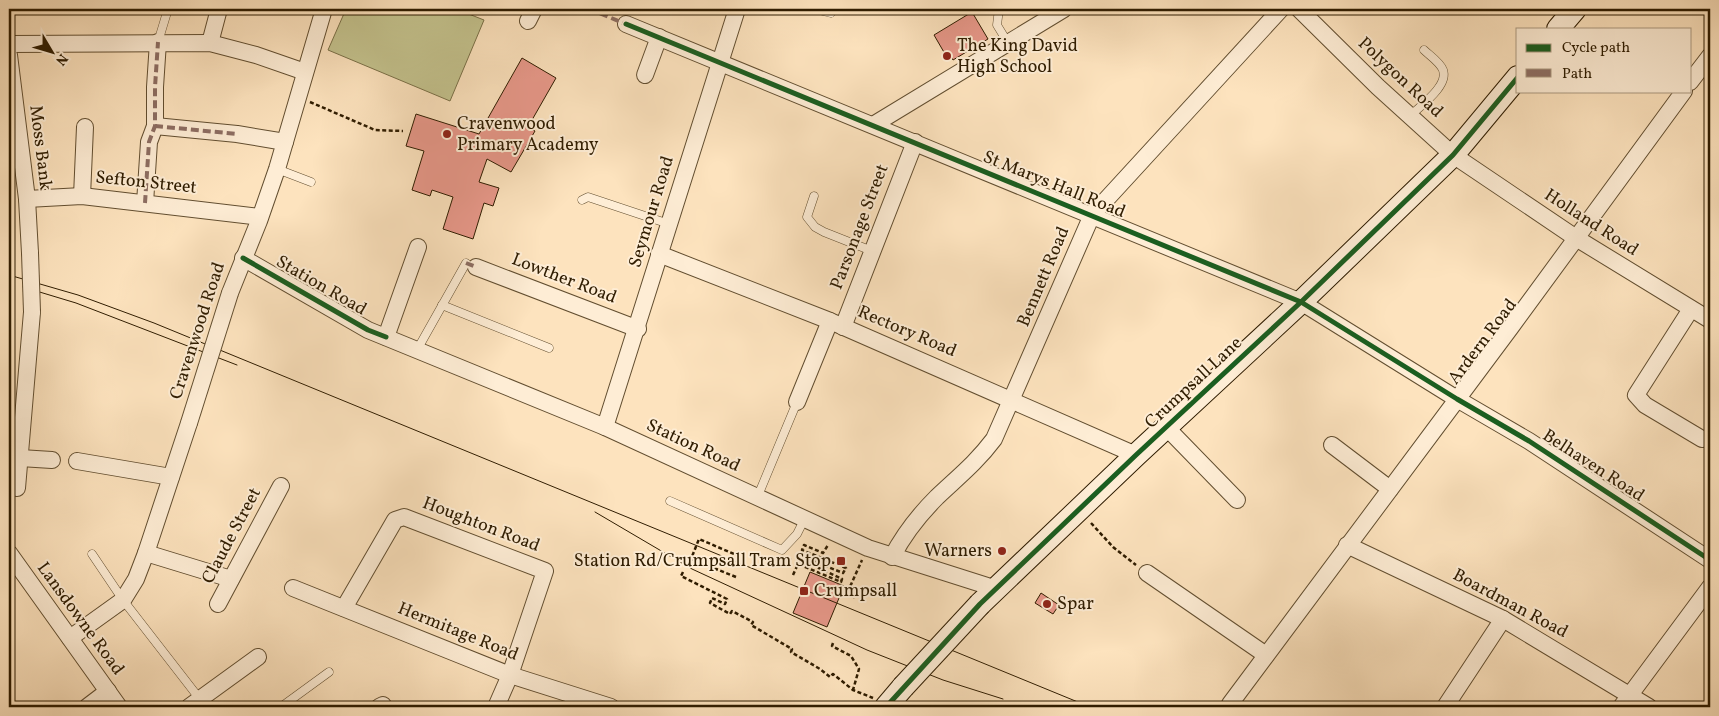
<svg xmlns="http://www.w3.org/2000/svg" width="1719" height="716" viewBox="0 0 1719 716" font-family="Vollkorn,serif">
<rect width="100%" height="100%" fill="#fde3be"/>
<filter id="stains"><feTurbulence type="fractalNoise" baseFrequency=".004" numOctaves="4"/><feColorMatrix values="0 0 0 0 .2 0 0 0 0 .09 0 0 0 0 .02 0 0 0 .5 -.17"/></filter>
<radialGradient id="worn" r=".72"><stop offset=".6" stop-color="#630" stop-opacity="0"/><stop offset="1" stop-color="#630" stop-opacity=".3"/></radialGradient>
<path fill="#c4c38e" stroke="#7a7047" d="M346,9H456L484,20L450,101L328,50Z"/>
<g fill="#e8988a" stroke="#2f1c00">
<path d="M972,12L988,39L953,60L948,52L945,54L934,35Z"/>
<path d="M522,58L556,78L528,127L535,131L511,172L487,159L479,182L499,188L493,206L484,203L473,239L443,229L453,197L432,190L430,196L412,190L424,151L406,146L416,114L479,134Z"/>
<path d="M810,572L844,586L827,627L793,613Z"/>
<path d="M1041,593L1059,605L1053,614L1035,603Z"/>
</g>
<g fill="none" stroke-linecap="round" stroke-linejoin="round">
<g stroke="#624e30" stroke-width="9">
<g id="lane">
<path d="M815,9L831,13"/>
<path d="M999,9L997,25L1008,43"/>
<path d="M158,42L168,9"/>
<path d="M1410,116C1420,106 1449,86 1443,70C1440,62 1429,55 1424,50"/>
<path d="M277,169L311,182"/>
<path d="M814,196L807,217L815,227L824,232L872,251"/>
<path d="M582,200L588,197L669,224"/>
<path d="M442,305L549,348"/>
<path d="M417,350L466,263"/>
<path d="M757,498L797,402"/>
<path d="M670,501L782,550L797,534L804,520"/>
<path d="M92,554L123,600L206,707"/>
<path d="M281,707L329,672"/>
</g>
</g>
<g stroke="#624e30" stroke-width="18">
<g id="street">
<path d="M1299,9L1378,87L1453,155L1576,238L1710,320"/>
<path d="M528,21L534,9"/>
<path d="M626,24L1301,302L1457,399L1529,441L1710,560"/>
<path d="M210,43L219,9"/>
<path d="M9,44L210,43L256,55L305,72"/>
<path d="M9,55L27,199L30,253"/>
<path d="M645,75L659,37"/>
<path d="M1690,82L1710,56"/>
<path d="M873,125L1064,9"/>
<path d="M155,126L237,134L285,142"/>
<path d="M82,196L85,127"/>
<path d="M27,199L82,196L260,217"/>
<path d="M145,203L149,142L155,126V87L158,42"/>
<path d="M659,254L830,321L1136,455"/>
<path d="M243,258L368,330L605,427L868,548L997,589"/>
<path d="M476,267L638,329"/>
<path d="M230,293L259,221L277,169L324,9"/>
<path d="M1691,309L1636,395L1645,405L1702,439"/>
<path d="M843,327L915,142"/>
<path d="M386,337L418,247"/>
<path d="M797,402L830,321"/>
<path d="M605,427L737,9"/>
<path d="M1166,427L1237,500"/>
<path d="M1332,445L1390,489"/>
<path d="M20,458L52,460"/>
<path d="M77,461L171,477"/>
<path d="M17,488L32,312"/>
<path d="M1347,545L1503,619L1649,707"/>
<path d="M9,553L119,707"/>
<path d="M146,553L231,579"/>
<path d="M892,557C903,536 920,514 937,497C958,477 976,463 994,439L1092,215L1281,9"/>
<path d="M1147,573L1266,655"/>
<path d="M293,588L510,675L611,707"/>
<path d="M218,604L281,486"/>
<path d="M344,608L395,520L404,517L545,571L510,675L496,707"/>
<path d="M70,638L123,600L136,579L146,553L189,423"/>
<path d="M1230,704L1511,327L1684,91"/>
<path d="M87,707L108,691"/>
<path d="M189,707L258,657"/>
<path d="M379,707L383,705"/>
<path d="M1445,707L1503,619"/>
<path d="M1621,707L1710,587"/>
</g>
</g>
<g stroke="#2f1c00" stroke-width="24">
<g id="secondary">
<path d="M1558,29L1575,9"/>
<path d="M980,604L1136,455L1301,302L1453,155L1518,77"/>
<path d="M886,707L903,687"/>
</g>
</g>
<g stroke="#2f1c00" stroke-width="2.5" stroke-dasharray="4 2.5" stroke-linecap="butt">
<path d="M310,102L375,130L403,131"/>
<path d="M1091,523L1113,547L1136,565"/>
<path d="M776,567L778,562L788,566L790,559L788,557"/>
<path d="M683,572L681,576L727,599L725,604L712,598L710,603L730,614L732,611L753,622L751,625L792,649L791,652L820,669L830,677L833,674L853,690L873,698"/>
<path d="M793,575L798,564L841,582L842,579L800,559L801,556L843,573L846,568L802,550L804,545L823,553L828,545"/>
<path d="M736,577L691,559L699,539L741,557"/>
<path d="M846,596L847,594L854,597L856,592L849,589L862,560"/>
<path d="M833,643L832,646L851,656L859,669L853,690"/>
</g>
<use href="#lane" stroke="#feedd5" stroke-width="8"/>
<use href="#street" stroke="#feedd5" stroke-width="16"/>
<use href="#secondary" stroke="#feedd5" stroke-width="22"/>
<g stroke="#2f1c00" stroke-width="1">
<path d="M9,275L78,295L154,323L1090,707"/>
<path d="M23,287L76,303L237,365"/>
<path d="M595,512L692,569L867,650L943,680L1003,699"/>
</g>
<g stroke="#624e30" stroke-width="18" stroke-linecap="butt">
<g id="street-bridge">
<path d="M30,253L32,312"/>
<path d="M189,423L230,293"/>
</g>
</g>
<g stroke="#2f1c00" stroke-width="24" stroke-linecap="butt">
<path id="secondary-bridge" d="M903,687L980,604"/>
</g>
<use href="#street-bridge" stroke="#feedd5" stroke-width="16"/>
<use href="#secondary-bridge" stroke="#feedd5" stroke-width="22"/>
<g stroke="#8d6e63" stroke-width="4" stroke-dasharray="8 4" stroke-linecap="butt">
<path d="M589,9L626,24"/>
<path d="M155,126L237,134"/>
<path d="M145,203L149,142L155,126V87L158,42"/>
<path d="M466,263L476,267"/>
</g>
<g stroke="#feedd5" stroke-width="8">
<g id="cycleway">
<path d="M626,24L1301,302L1457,399L1529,441L1710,560"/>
<path d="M243,258L368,330L386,337"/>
<path d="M886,707L980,604L1136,455L1301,302L1453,155L1518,77"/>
</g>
</g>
<use href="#cycleway" stroke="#1b5e20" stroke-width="5"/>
</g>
<g fill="#8f2418" stroke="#feedd5" stroke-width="2">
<circle cx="947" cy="56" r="5"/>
<circle cx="447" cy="134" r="5"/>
<circle cx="1002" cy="551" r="5"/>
<rect x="836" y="556" width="10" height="10" rx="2.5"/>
<rect x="799" y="586" width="10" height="10" rx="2.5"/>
<circle cx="1047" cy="604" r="5"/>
</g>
<g text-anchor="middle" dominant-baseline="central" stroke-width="4" stroke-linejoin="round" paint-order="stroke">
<g font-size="18" fill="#2f1c00" stroke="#feedd5" text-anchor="start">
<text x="957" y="46">The King David<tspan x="957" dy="21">High School</tspan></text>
<text x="457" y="124">Cravenwood<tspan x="457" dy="21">Primary Academy</tspan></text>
<text x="992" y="551" text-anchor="end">Warners</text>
<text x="831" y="561" text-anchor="end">Station Rd/Crumpsall Tram Stop</text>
<text x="814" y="591">Crumpsall</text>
<text x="1057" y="604">Spar</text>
</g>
<g font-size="18" fill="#2f1c00" stroke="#feedd5">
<text transform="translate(1400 78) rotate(43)">Polygon Road</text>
<text transform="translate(40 148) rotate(83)">Moss Bank</text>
<text transform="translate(146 183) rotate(6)">Sefton Street</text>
<text transform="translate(1054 185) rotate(22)">St Marys Hall Road</text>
<text transform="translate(652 212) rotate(-73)">Seymour Road</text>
<text transform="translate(1591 223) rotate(33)">Holland Road</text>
<text transform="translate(860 227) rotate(-69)">Parsonage Street</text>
<text transform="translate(1044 277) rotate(-67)">Bennett Road</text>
<text transform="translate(564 279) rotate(21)">Lowther Road</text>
<text transform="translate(321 286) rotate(30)">Station Road</text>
<text transform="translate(198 331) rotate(-72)">Cravenwood Road</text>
<text transform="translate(907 332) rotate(23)">Rectory Road</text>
<text transform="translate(1483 342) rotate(-53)">Ardern Road</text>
<text transform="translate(1194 383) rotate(-43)">Crumpsall Lane</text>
<text transform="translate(693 446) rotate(25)">Station Road</text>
<text transform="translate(1593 466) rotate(33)">Belhaven Road</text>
<text transform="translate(481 525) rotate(21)">Houghton Road</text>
<text transform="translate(232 536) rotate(-62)">Claude Street</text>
<text transform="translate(1510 604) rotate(28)">Boardman Road</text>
<text transform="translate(80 619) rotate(54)">Lansdowne Road</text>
<text transform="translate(458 632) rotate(22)">Hermitage Road</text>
</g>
</g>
<rect width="1719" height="716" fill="none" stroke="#fde3be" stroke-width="30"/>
<rect x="10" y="10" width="1699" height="696" fill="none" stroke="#2f1c00" stroke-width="2.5"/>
<rect x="15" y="15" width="1689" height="686" fill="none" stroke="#2f1c00"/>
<rect x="1516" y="28" width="175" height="65" fill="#feedd5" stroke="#ab9980"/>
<rect x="1526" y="44" width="25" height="8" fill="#1b5e20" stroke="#ab9980"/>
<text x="1562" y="52" font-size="15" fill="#2f1c00">Cycle path</text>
<rect x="1526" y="69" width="25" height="8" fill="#8d6e63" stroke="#ab9980"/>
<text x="1562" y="78" font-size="15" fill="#2f1c00">Path</text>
<g transform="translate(52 52) rotate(128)" stroke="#feedd5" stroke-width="4" paint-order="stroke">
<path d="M0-4L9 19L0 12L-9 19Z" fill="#2f1c00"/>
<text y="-8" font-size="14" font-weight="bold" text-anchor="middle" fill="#2f1c00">N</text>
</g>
<rect width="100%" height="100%" filter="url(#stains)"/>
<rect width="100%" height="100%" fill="url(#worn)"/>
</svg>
